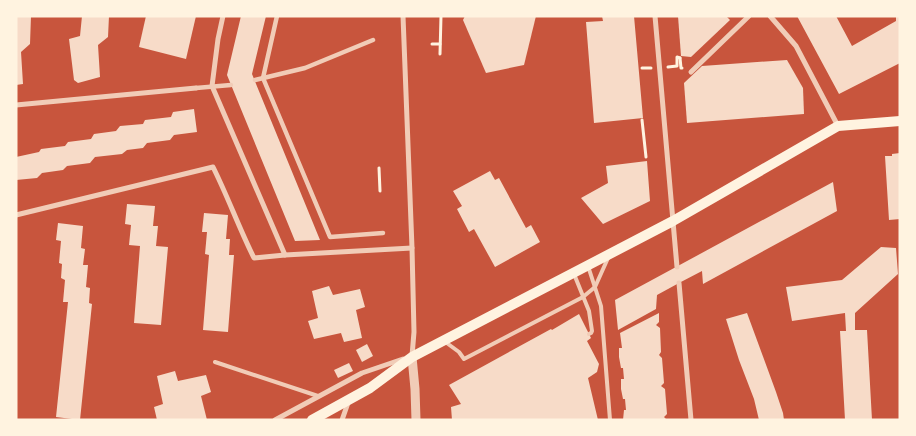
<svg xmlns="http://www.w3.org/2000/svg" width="916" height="436" viewBox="0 0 916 436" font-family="Raleway,sans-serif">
<rect width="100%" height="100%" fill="#c8553d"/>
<g fill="#f7dbc8">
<path d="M16,16H31L30,44L21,52L23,84L16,85Z"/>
<path d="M82,16H109L108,37L98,45L100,77L78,83L74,80L69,39L80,36Z"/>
<path d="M146,16H196L186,59L139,47Z"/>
<path d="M241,16H266L252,74L320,240L295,241L227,75Z"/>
<path d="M465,16H536L524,65L486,73L463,20Z"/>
<path d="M602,16H634L643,118L594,123L586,22L603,21Z"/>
<path d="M678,16H726L730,20L691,57L681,56Z"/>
<path d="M797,16H836L852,46L896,21V16H900V63L839,94Z"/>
<path d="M787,60L803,88L804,114L687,123L684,83L702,66Z"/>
<path d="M194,109L197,132L174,135L170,140L147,143L143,148L127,150L122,154L95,157L90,163L67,166L63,170L42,173L37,178L16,180V157L39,152L41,149L65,146L68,142L91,139L94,134L116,131L120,126L143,124L145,120L171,117L173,112Z"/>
<path d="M900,153V219L889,220L885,156H892V154Z"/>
<path d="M647,161L650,201L603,224L581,198L608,183L606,166Z"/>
<path d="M490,171L495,180L499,178L526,228L531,225L540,242L495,267L474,229L469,232L457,209L462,206L453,191Z"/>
<path d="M833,182L837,211L703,284L702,271L679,283L657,295L656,309L618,330L615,300Z"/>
<path d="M127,204L155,206L153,226H158L156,246L168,247L161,325L134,323L140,246L129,245L131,225L125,224Z"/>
<path d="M204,213L228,215L226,239H230L229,255H234L228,332L203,330L209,255L205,254L207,232H202Z"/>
<path d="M58,223L83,226L81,248L85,249L83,265H88L86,287L90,288L89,303L92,304L80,420L56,417L68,302H63L65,280L61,278L62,264L59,263L61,241L56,240Z"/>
<path d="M881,247L896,248L898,274L855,313V330H867L872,420H845L840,331H846L845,313L792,321L786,287L842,280Z"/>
<path d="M329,286L333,295L360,289L365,307L356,310L362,338L344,342L341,333L314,339L308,321L318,318L312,291Z"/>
<path d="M659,313V322L656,325L660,328L661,352L659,355L662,358L664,383L661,386L665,389L667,414L664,417L667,420H623L624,410H626L625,399H623L621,389V379H624L623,368H621L619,357V348H622L620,333Z"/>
<path d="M747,313L776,392L783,413L784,420H759L754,399L739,360L726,319Z"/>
<path d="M579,314L591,338L587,341L599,364L597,372L588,378L598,420H452L451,407L461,404L449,385L551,329L552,330Z"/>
<path d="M367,344L373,356L362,362L356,350Z"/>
<path d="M349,363L353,371L338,378L334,370Z"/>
<path d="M175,371L178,381L206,375L211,392L201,396L207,420H157L154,407L163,404L157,376Z"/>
</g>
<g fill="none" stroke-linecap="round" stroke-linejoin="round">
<g stroke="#fff3e0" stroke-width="3">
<path d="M432,44H440"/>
<path d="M440,54L441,16"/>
<path d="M680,58L681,68H682"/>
<path d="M668,67L677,66V57L680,58"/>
<path d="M642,68H651"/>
<path d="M642,120L646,157"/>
<path d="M379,168L380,191"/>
</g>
<g stroke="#f1ccb7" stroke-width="4">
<path d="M588,266L601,306L610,420"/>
<path d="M574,274L589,311L592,331L591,333L589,334"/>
<path d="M444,341L459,352L464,359L583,297L595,287L608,258"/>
<path d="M215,362L318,396"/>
</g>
<g stroke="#f1ccb7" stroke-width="4.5">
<path d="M277,16L263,78L330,237L383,233"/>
<path d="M255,80L305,68L373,40"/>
<path d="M196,88L231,85"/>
</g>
<g stroke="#f1ccb7" stroke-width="5">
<path d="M223,16L218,39L212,86L285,255"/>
<path d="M403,16L412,248L414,332L412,356"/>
<path d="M655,16L677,267"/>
<path d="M770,16L796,46L838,126"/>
<path d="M691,72L749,16"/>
<path d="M16,105L196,88"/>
<path d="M16,215L213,167C228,197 239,228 254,258L285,255L412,248"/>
<path d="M679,283L691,420"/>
<path d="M275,420L362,373L403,359"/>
<path d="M342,420L349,400"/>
</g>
<path stroke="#f1ccb7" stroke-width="9" d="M412,357L415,389L416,420"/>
<path stroke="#fff3e0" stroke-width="10" d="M312,420L370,388L412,357L673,221L838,126L900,121"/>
</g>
<rect width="916" height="436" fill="none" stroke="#fff3e0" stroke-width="35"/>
</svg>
